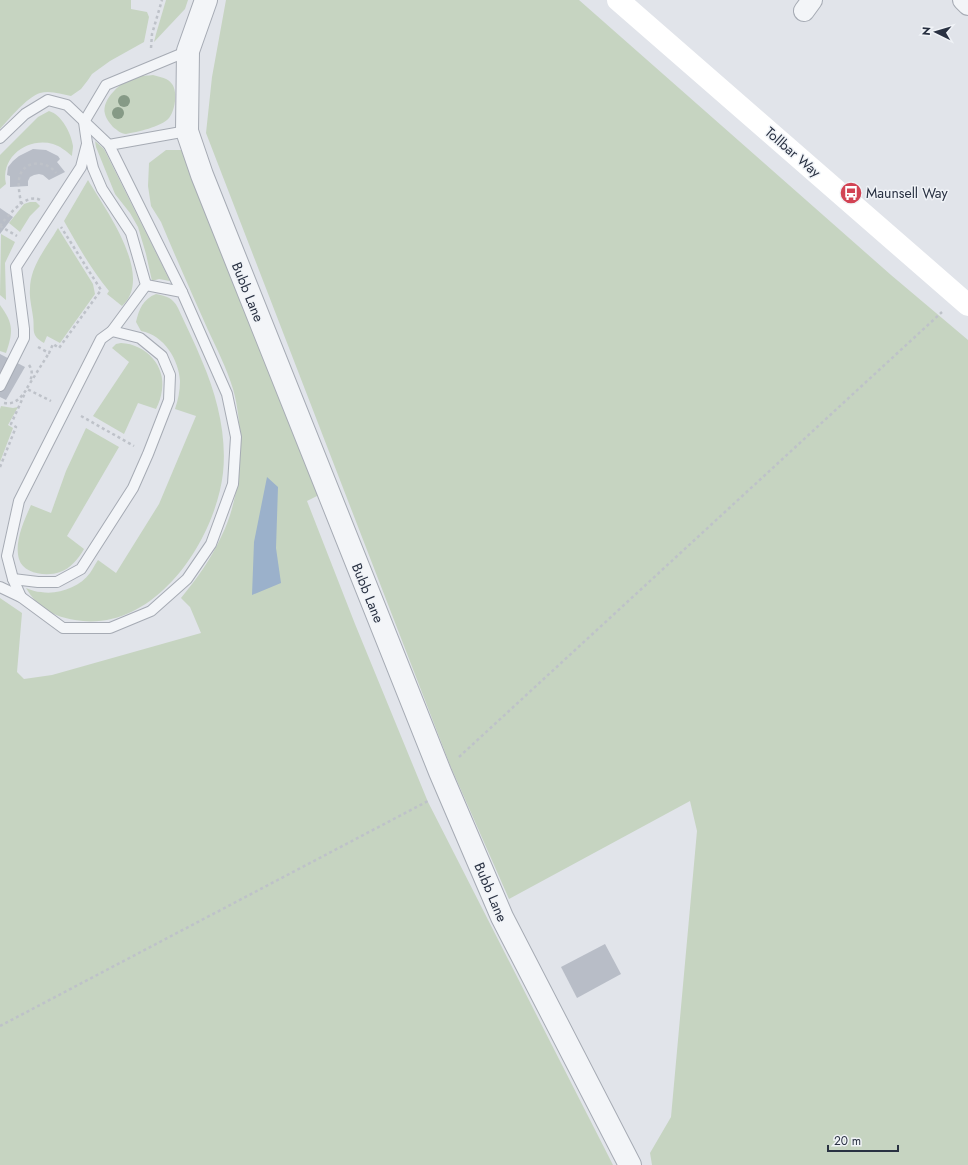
<svg xmlns="http://www.w3.org/2000/svg" width="968" height="1165" viewBox="0 0 968 1165" font-family="Jost,sans-serif">
<rect width="100%" height="100%" fill="#e1e4ea"/>
<g fill="#c6d4c1">
<path d="M0,0H131V9L147,12L149,17L144,42L110,61L92,74L88,80L81,89L71,96C61,94 50,90 40,93C26,98 10,118 0,129Z"/>
<path d="M166,0H188L185,9L154,42L156,34Z"/>
<path d="M226,0H579L891,275L968,340V1165H652L650,1153L671,1117L697,831L690,801L509,899L450,765L206,133L212,77Z"/>
<path d="M153,75C160,77 168,78 172,84C178,92 175,111 169,118C161,127 137,132 126,134C121,134 117,130 113,127C110,123 106,119 105,114C101,99 122,81 135,77C141,75 148,76 153,75Z"/>
<path d="M49,111C62,115 71,133 73,146C73,149 72,153 72,156C66,151 60,146 53,144C29,137 0,156 6,184L0,189V155L38,117Z"/>
<path d="M95,141L104,149L170,281L159,279L152,281L146,254L138,227L130,213L115,194L96,147Z"/>
<path d="M166,150H184L319,495L307,501L355,624L428,802L613,1165H0V598L22,613L17,672L24,679L52,675L201,633L190,607L181,598C198,577 211,559 222,535C242,495 245,431 233,389C227,369 217,349 208,330C192,294 176,258 161,222L151,206L148,186L149,163Z"/>
<path d="M88,180C105,209 155,276 122,306L107,294L109,291C91,269 78,246 64,221Z"/>
<path d="M30,202H36L40,206L30,216L20,232L9,223L24,204Z"/>
<path d="M58,228L93,284L95,294L60,343L47,336L44,343C30,335 35,330 33,317C32,308 29,298 30,289C30,266 47,247 58,228Z"/>
<path d="M1,234L15,242L5,263L6,300L0,295Z"/>
<path d="M156,294C167,296 173,298 178,308C186,326 195,343 202,361C217,396 227,435 223,473C215,541 154,634 75,620C52,616 38,608 26,588C31,590 36,592 41,592C58,595 80,587 90,573C93,569 95,564 98,560L116,573L159,504L196,416L175,409C178,400 180,391 180,381C179,360 164,335 141,331L136,322C139,309 143,299 156,294Z"/>
<path d="M0,305C14,324 13,332 6,353L0,351Z"/>
<path d="M121,343C146,344 166,366 162,390C161,397 159,403 156,409L138,403L124,434L93,416L129,362L112,348L116,344Z"/>
<path d="M1,406L13,408L18,407L8,425L13,428L0,462V409Z"/>
<path d="M86,428L119,447L67,536L84,549C79,558 70,569 60,572C47,577 23,574 19,559C14,542 24,521 31,505L51,513L66,471Z"/>
</g>
<path fill="#9bb1cb" d="M267,477L278,487L276,548L281,583L252,595L254,542Z"/>
<g fill="#b8bdc7">
<path d="M33,149L46,150L58,156L60,159L57,162L65,172L49,180L43,175L39,174L34,175L30,177L28,181V186L10,187V176L7,175L8,167L13,161L19,156Z"/>
<path d="M0,208L13,217L0,234Z"/>
<path d="M0,354L25,367L6,400L0,397Z"/>
<path d="M605,944L621,974L577,998L561,967Z"/>
</g>
<g fill="none" stroke-linecap="round" stroke-linejoin="round">
<g stroke="#a6abb4" stroke-width="12">
<g id="service">
<path d="M0,138L25,114L48,100L67,105L109,145"/>
<path d="M182,292L109,145L187,131"/>
<path d="M0,386L24,338V329L16,267L81,167L87,144"/>
<path d="M13,579L38,582H57L81,569L133,488L148,454L169,400L170,375L162,356L140,338L112,331"/>
<path d="M0,587L21,597L63,628H110L151,611L187,579L211,544L233,484L236,437L227,394L182,292L146,285"/>
<path d="M21,597L13,579L7,556L19,501L101,339L112,331L146,285L131,233L102,189L93,168L87,143L84,122L106,85L188,51"/>
</g>
</g>
<g stroke="#a6abb4" stroke-width="22">
<g id="minor">
<path d="M963,0L968,5"/>
<path d="M804,11L812,0"/>
</g>
</g>
<g stroke="#a6abb4" stroke-width="24">
<path id="tertiary" d="M206,0L188,51L187,131L202,175L440,772L502,917L630,1165"/>
</g>
<g stroke="#bec2c9" stroke-width="2.5" stroke-dasharray="3 3" stroke-linecap="butt">
<path d="M151,48L152,34L162,0"/>
<path d="M21,204C20,195 17,184 20,175C26,159 48,161 56,173"/>
<path d="M0,226C7,217 26,192 40,200"/>
<path d="M0,226L17,236"/>
<path d="M38,347L49,353L53,344L59,348L101,290L61,227"/>
<path d="M29,365C33,371 32,375 30,382"/>
<path d="M27,388L49,353"/>
<path d="M4,403C16,405 21,397 27,389L51,401"/>
<path d="M81,416L134,446"/>
<path d="M0,467L16,427L11,424L25,393"/>
<path d="M459,757L942,312"/>
<path d="M0,1026L428,801"/>
</g>
<use href="#service" stroke="#f3f5f8" stroke-width="10"/>
<use href="#minor" stroke="#f3f5f8" stroke-width="20"/>
<use href="#tertiary" stroke="#f3f5f8" stroke-width="22"/>
<path stroke="#fff" stroke-width="22" d="M618,0L968,305"/>
</g>
<g fill="#869a86">
<circle cx="124" cy="101" r="6"/>
<circle cx="118" cy="113" r="6"/>
</g>
<defs>
<g id="bus-disc" transform="scale(1.15)"><circle r="9.5" fill="#d24354" stroke="#f0f3f7"/><path d="M-5-6H5V4H4V6H2V4H-2V6H-4V4H-5ZM-3.5-4V0h7V-4ZM-3.5 1.2v1.5H-2V1.2ZM2 1.2v1.5H3.5V1.2Z" fill="#fff"/></g>
</defs>
<g fill-rule="evenodd">
<use href="#bus-disc" x="851" y="193"/>
</g>
<g text-anchor="middle" dominant-baseline="central" stroke-width="3" stroke-linejoin="round" paint-order="stroke">
<g font-size="14" fill="#293142" stroke="#f0f3f7">
<text transform="translate(793 152) rotate(41)">Tollbar Way</text>
<text transform="translate(248 292) rotate(68)">Bubb Lane</text>
<text transform="translate(368 593) rotate(68)">Bubb Lane</text>
<text transform="translate(491 892) rotate(67)">Bubb Lane</text>
</g>
<g font-size="14" fill="#293142" stroke="#f0f3f7" text-anchor="start">
<text x="866" y="193">Maunsell Way</text>
</g>
</g>
<g transform="translate(936 32) rotate(275)" stroke="#f0f3f7" stroke-width="3" paint-order="stroke">
<path d="M0-3L7 15L0 10L-7 15Z" fill="#293142"/>
<text y="-6" font-size="11" font-weight="bold" text-anchor="middle" fill="#293142">N</text>
</g>
<path d="M828 1145v6h70v-6" fill="none" stroke="#293142" stroke-width="2"/>
<text x="834" y="1145" font-size="12" fill="#293142" stroke="#f0f3f7" stroke-width="3" paint-order="stroke">20 m</text>
</svg>
